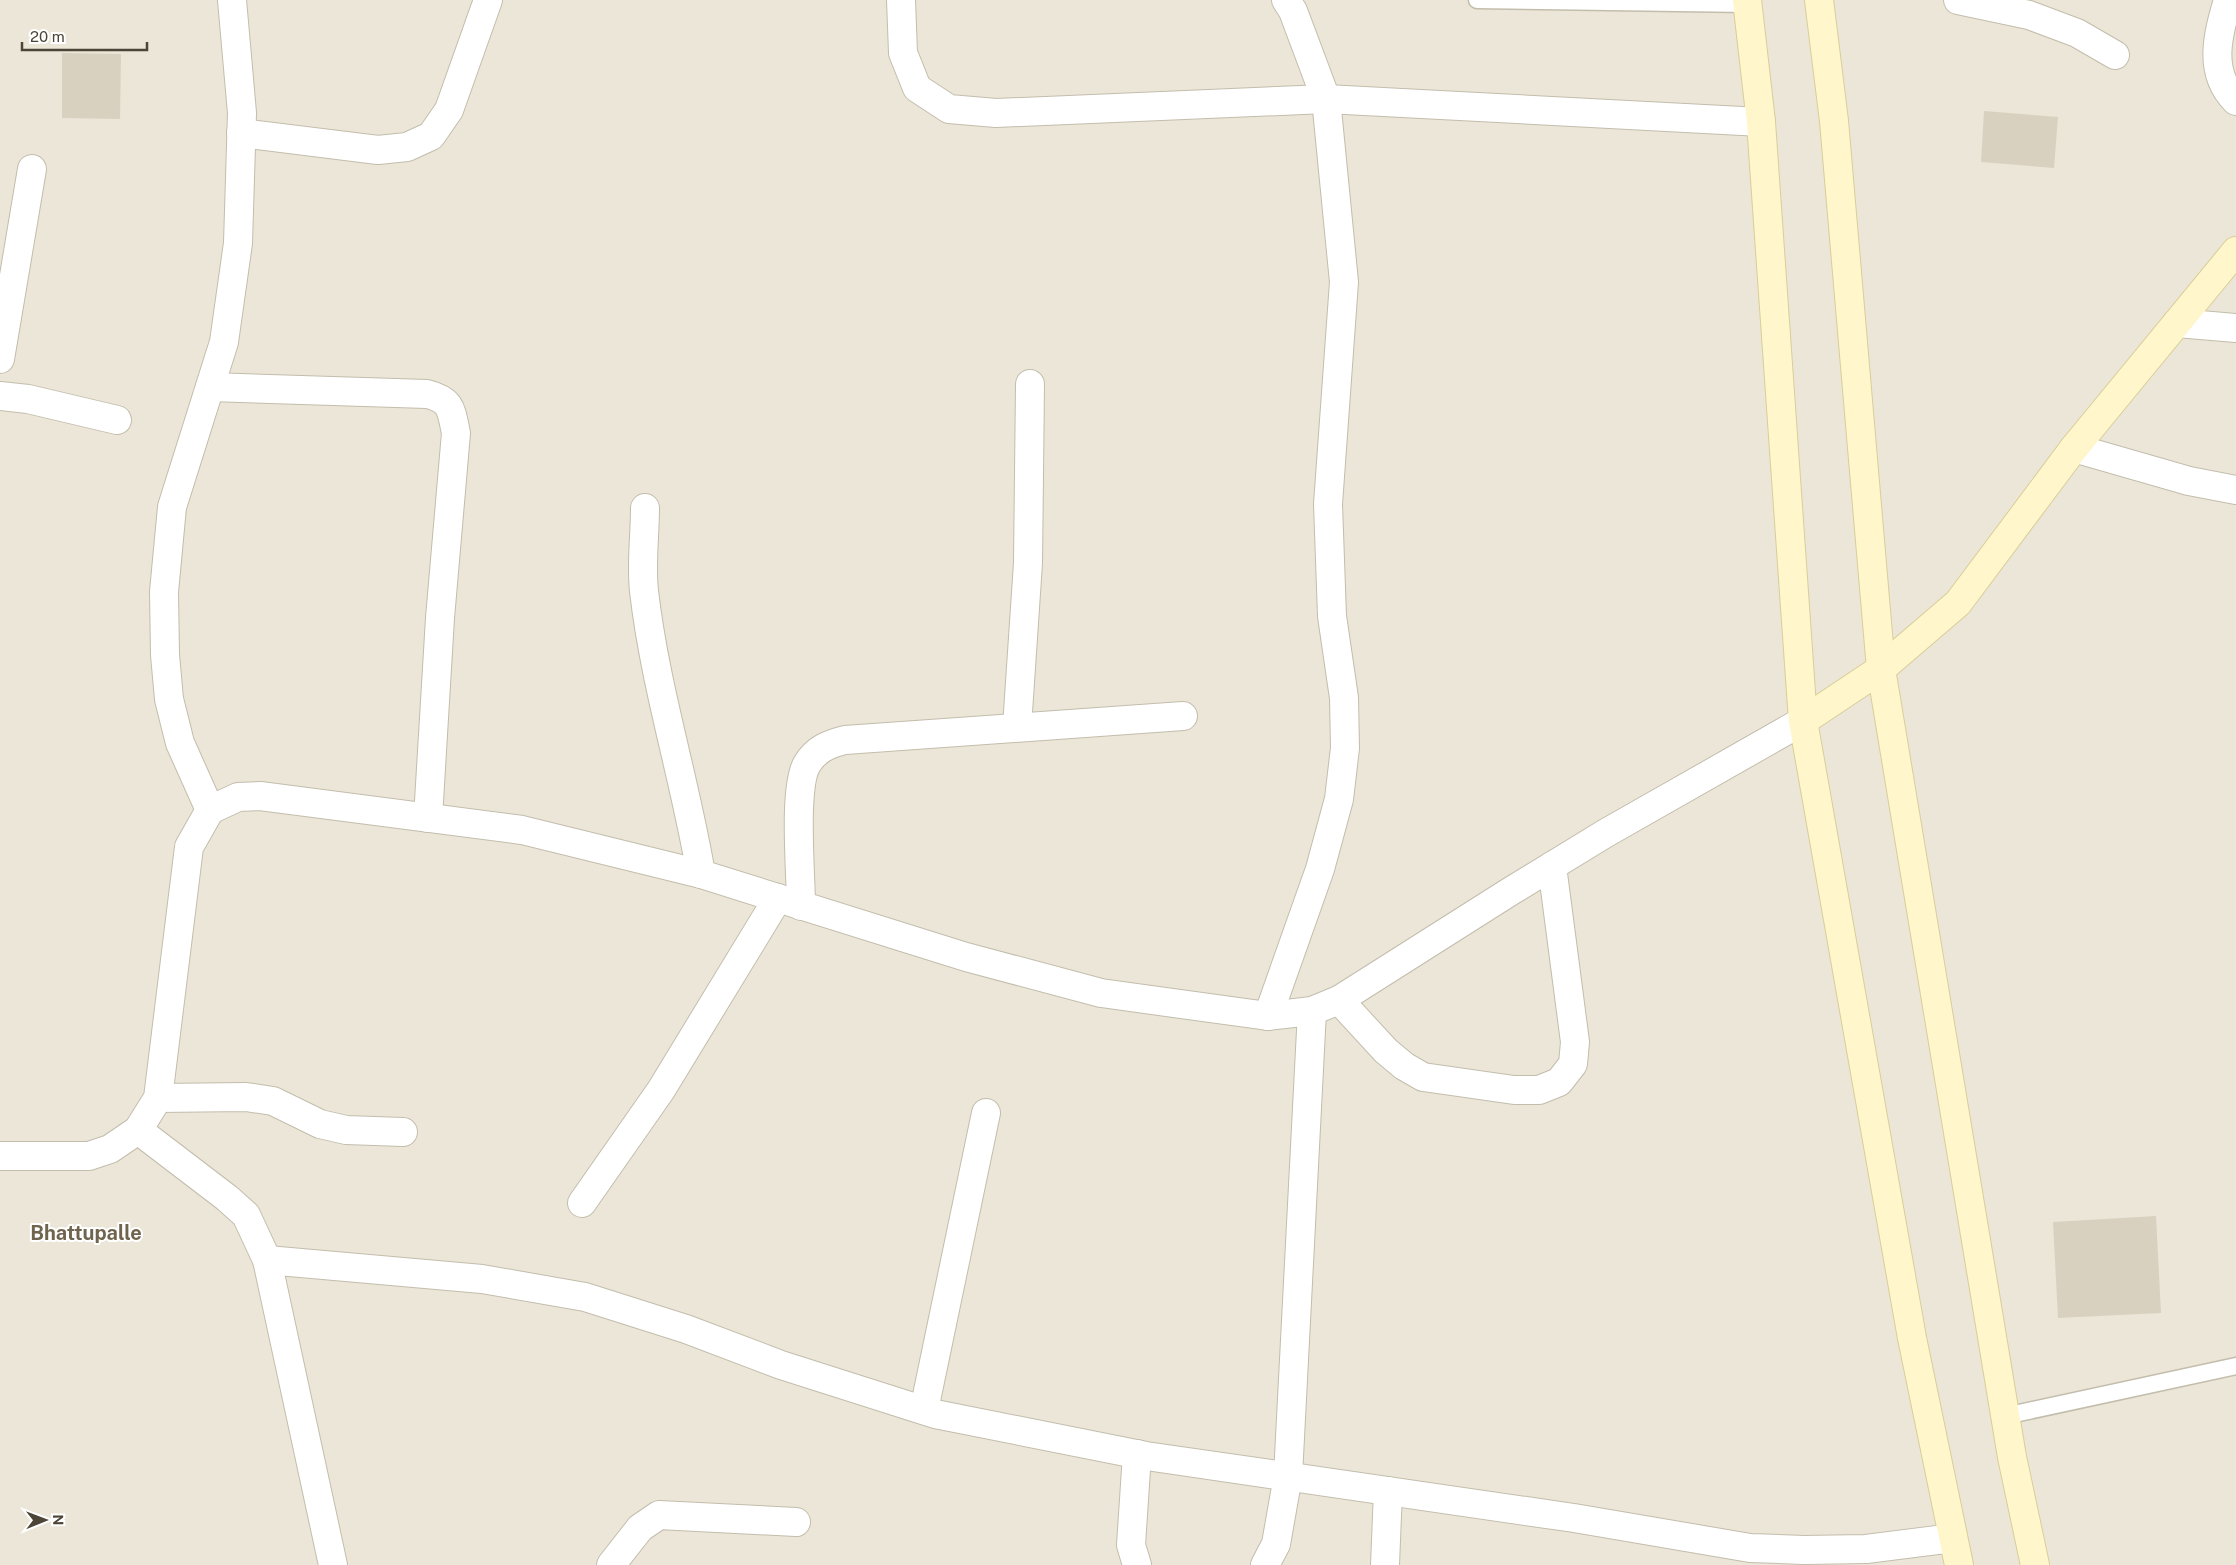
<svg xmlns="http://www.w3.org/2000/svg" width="2236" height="1565" viewBox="0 0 2236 1565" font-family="'Public Sans',sans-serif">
<rect width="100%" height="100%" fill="#f7f4eb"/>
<rect fill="#ebe6d8" x="0" y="0" width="2236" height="1565"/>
<g fill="#d9d1bf">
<path d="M62,53L121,54L120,119L62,118Z"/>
<path d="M1984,111L2058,117L2054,168L1981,162Z"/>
<path d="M2156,1216L2161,1313L2058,1318L2053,1222Z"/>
</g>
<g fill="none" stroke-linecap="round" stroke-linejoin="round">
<g stroke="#c3bdac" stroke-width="19">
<g id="lane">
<path d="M1477,0L1747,4"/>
<path d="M2005,1416L2236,1366"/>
</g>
</g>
<g stroke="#c3bdac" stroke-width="30">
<g id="street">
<path d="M901,0L903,53L917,88L949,109L996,113L1326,99L1761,122"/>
<path d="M1958,0L2029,15L2077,33L2115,55"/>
<path d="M2228,0C2218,34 2207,72 2236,101"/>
<path d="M241,133L378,150L407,147L431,136L449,110L488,0"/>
<path d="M2177,323L2236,328"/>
<path d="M0,359L32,169"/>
<path d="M210,387L427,394C452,400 451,410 456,433L440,618L428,818"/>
<path d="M0,396L28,399L117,420"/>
<path d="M2074,448L2189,481L2236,490"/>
<path d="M645,508C645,535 641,564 644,591C655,687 685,779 701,874"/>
<path d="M1017,727L1028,563L1030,384"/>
<path d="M210,810L180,743L169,699L165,655L164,592L172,507L224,342L238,243L242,113L232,0"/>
<path d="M801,906C801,875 793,788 807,764C816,749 829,744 845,740L1183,716"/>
<path d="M1339,1000L1386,1051L1404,1066L1423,1077L1514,1090H1539L1559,1082L1573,1064L1575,1042L1552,866"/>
<path d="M1268,1016L1320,869L1339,799L1345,748L1344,698L1332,616L1328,504L1344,282L1326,99L1293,11L1286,0"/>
<path d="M158,1098L246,1097L273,1101L320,1124L346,1130L403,1132"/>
<path d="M138,1130L227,1198L246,1215L267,1260L333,1565"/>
<path d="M0,1156H89L110,1149L138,1130L158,1098L189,847L210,810L238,797L260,796L522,830L701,874L966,957L1101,993L1268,1016L1312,1011L1339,1000L1511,891L1606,833L1803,721"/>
<path d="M582,1203L661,1090L778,898"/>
<path d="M267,1260L482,1279L585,1297L686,1329L781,1365L935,1414L1146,1456L1574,1518L1750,1548L1804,1550L1866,1549L1953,1538"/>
<path d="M924,1410L986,1113"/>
<path d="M611,1565L640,1528L659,1515L796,1522"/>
<path d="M1137,1565L1131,1545L1137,1454"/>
<path d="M1265,1565L1276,1544L1288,1476L1312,1011"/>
<path d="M1385,1565L1388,1491"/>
</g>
</g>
<g stroke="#dacd97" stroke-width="30">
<g id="secondary">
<path d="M1747,0L1761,122L1803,721L1912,1338L1959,1565"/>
<path d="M1819,0L1834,121L1881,669L2012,1457L2035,1565"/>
<path d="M1803,721L1881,669L1958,603L2074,448L2236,251"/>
</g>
</g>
<use href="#lane" stroke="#fff" stroke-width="16"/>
<use href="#street" stroke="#fff" stroke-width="28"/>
<use href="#secondary" stroke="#fff6cc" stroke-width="28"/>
</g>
<g text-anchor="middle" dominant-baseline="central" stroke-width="4" stroke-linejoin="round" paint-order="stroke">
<g font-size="20" font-weight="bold" fill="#70644e" stroke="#fff">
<text x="86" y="1233">Bhattupalle</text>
</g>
</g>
<g transform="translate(45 1520) rotate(89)" stroke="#ffffff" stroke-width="4" paint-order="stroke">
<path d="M0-4L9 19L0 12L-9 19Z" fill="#4c4537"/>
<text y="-8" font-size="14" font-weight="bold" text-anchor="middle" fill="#4c4537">N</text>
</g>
<path d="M22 42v8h125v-8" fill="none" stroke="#4c4537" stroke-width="2.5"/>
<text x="30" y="42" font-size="15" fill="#4c4537" stroke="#ffffff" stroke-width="4" paint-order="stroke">20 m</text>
</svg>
